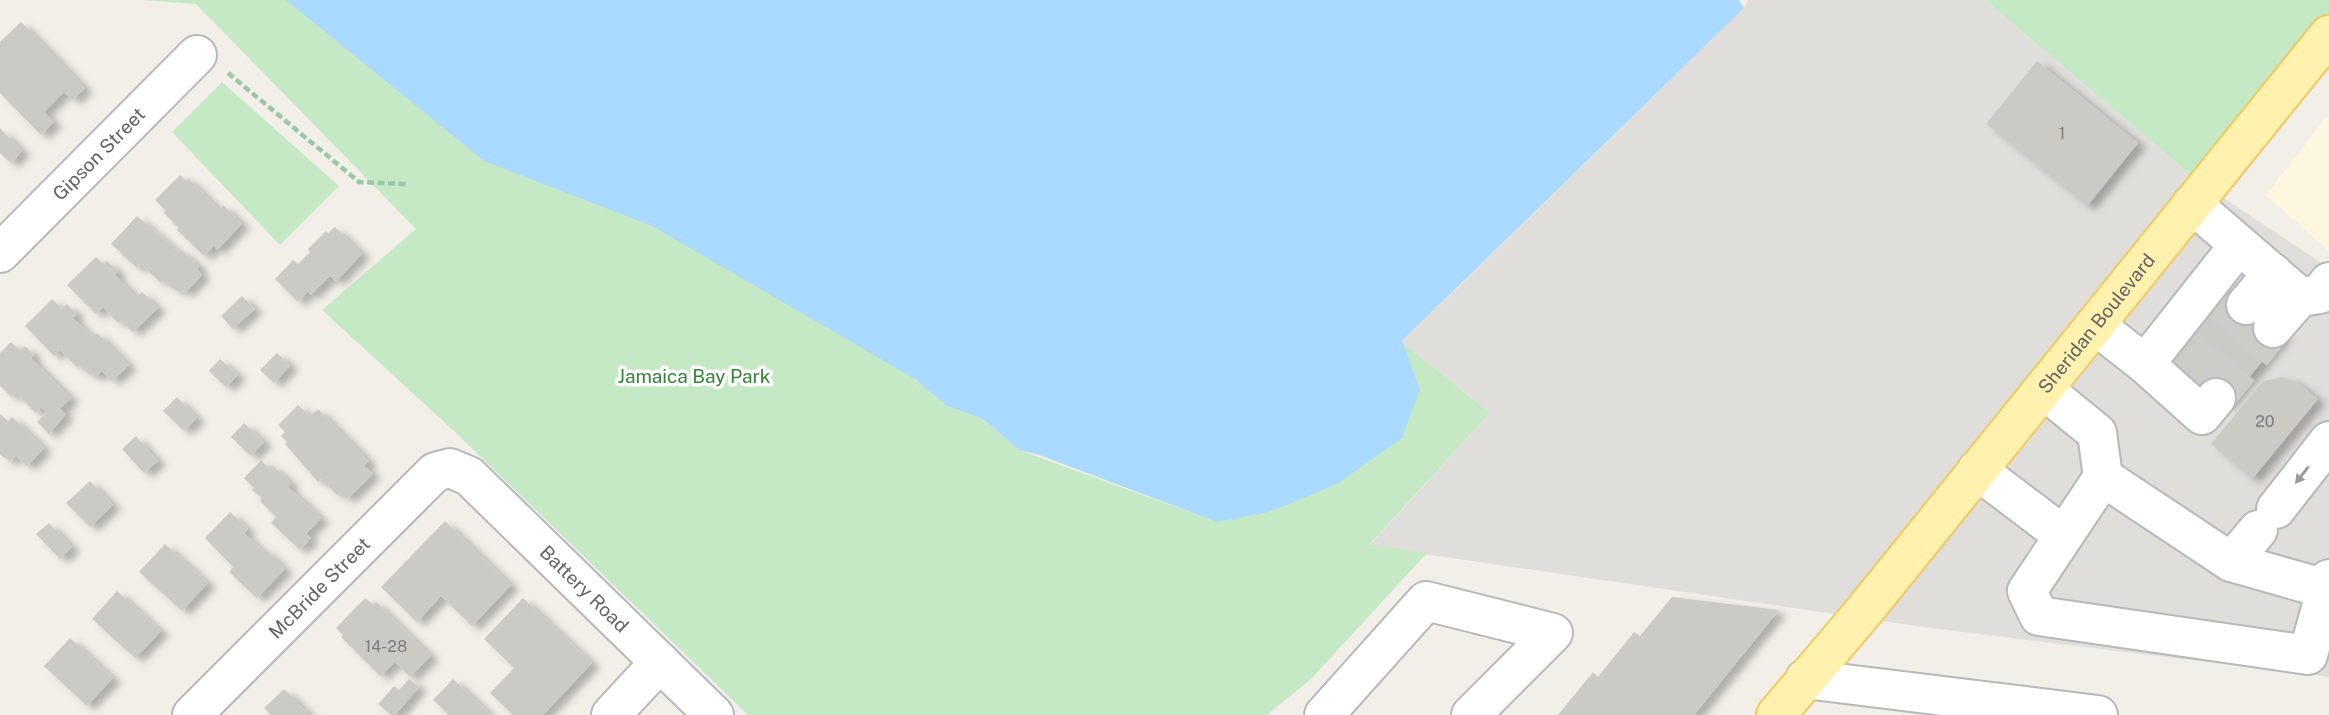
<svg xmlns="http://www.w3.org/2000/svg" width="2329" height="715" viewBox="0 0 2329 715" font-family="'Public Sans',sans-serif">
<defs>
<filter id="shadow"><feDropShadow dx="8" dy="4.5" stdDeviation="3.5" flood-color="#0004"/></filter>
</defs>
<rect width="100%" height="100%" fill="#f1efe8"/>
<path fill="#fef7e0" d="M2329,114V251L2266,195Z"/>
<path fill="#e0deda" d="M1748,0H1985L2198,181L2329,268V677L1931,628L1369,546L1490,413L1402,342L1744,8Z"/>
<g fill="#c5e8c5">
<path d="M142,0H552L887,265L918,394L915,379L947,406L983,419L1019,450L1217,522L1420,389L1402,342L1490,413L1369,545L1427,553L1311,679L1267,715H748L455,432L322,310L416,229L196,4Z"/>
<path d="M1985,0H2329V19L2198,181Z"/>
<path d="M222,82L339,186L280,245L172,132Z"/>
</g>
<path fill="#aadaff" d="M286,0H1739L1744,8L1402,341L1420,389L1402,438L1337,484L1269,512L1217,522L1039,455L1019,450L983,419L947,406L915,379L652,226L484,161Z"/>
<g fill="#cccac5" filter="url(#shadow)">
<path d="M21,22L85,88L73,100L64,92L44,112L54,122L41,135L0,93V42Z"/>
<path d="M2037,61L2138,143L2087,206L1986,124Z"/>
<path d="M0,128L22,151L11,163L0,153Z"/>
<path d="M180,175L187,181L188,178L219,210L223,205L242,224L217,250L214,246L204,256L177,230L179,228L164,213L165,210L155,200Z"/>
<path d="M137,216L179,252L181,250L199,266L197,269L202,275L185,293L179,288L176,291L163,280L161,283L141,264L137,268L111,244Z"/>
<path d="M335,227L362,254L336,281L330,276L311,295L308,291L298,302L275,279L293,260L298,264L310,252L308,249L326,231L328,233Z"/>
<path d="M96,257L104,265L107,261L118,271L115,275L136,297L142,292L158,308L133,332L121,320L118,323L103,307L96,314L67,285Z"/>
<path d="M2221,285L2283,336L2226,405L2164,355Z"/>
<path d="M242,296L255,309L233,329L221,316Z"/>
<path d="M52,299L62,309L67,304L77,314L73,318L93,337L97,333L129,365L112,381L102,371L96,377L92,373L90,375L80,365L77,367L60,350L54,356L25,326Z"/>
<path d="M11,342L20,351L25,346L34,355L31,358L71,398L60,409L66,414L49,434L37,422L47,412L41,407L36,413L16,393L12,397L0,386V353Z"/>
<path d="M277,353L290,366L274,383L260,370Z"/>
<path d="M220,359L238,375L226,387L209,371Z"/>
<path d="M2282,377L2295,381L2318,399L2252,479L2211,444L2263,381Z"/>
<path d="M177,397L197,418L184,431L163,411Z"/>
<path d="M298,405L310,416L318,409L369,461L364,466L373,474L347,499L340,492L337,495L321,479L318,482L285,444L287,442L281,436L285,432L278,425Z"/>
<path d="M0,414L8,421L12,417L44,448L27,466L16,456L10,461L0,455Z"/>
<path d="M244,423L264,442L251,456L231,437Z"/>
<path d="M136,436L158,461L144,473L122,449Z"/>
<path d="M261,460L269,468L272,465L291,483L288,487L321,518L306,534L311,538L300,550L271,523L276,517L260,501L262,498L252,490L254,488L244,478Z"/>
<path d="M90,481L113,505L90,527L66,503Z"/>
<path d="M230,512L248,529L244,533L264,552L266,550L285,569L257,598L229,572L233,567L205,538Z"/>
<path d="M445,521L511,585L472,626L441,596L417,622L381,587Z"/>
<path d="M49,523L72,547L60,559L36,534Z"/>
<path d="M165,544L208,583L182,611L139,572Z"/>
<path d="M117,591L161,631L135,658L92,619Z"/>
<path d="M1672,597L1779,610L1694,715H1558L1593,672L1598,677L1634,632L1640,636Z"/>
<path d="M365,598L373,605L376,602L431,656L410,677L395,662L380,676L341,637L343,635L336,628Z"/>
<path d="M523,598L592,663L543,715H513L490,693L514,668L484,639Z"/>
<path d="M70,638L113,678L87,706L44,666Z"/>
<path d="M409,679L419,687L395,715H391L378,704L394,686L399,690Z"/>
<path d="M453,679L491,715H449L433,700Z"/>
<path d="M284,689L310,715H271L264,708Z"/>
</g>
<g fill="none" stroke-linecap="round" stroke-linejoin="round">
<g stroke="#ccccc8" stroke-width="38" stroke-dasharray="38 19" stroke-linecap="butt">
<path d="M2190,376L2246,305"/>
<path d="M2216,398L2273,328"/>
</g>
<g stroke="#b5b8bc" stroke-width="42">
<g id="minor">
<path d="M2192,204L2300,297L2273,328"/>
<path id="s1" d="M0,253L197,55"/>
<path d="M2300,297L2320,294L2329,282"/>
<path d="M2246,305L2273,273"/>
<path d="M2095,325L2145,364L2202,415L2216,398"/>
<path d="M2145,364L2239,245"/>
<path d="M2043,389L2097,433L2103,477"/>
<path d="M1977,470L2063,535"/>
<path d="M2276,509L2329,441"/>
<path d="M2231,562L2258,530"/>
<path d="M2326,589L2231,562L2103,477L2027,591L2039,616L2308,655L2329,579"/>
<path d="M1805,679L2098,715"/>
<path id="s2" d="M192,715L435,472L450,468L469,476L714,715"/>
<path d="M611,715L660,662"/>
<path d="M1324,715L1426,601L1553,633L1471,715"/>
</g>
</g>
<g stroke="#f2c960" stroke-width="42">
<g id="major">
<path id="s3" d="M1776,715L1864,611L2329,35"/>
</g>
</g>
<path stroke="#9cc7a9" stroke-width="4.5" stroke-dasharray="7 3.5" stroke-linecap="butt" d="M228,73L359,182L406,184"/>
<use href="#minor" stroke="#fff" stroke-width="38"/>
<use href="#major" stroke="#fff2af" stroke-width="38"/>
</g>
<defs><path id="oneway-solid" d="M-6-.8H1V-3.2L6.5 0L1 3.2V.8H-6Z" transform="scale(1.75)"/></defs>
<use fill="#979a9d" href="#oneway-solid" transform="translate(2302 475) rotate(128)"/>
<g text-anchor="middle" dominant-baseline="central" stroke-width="7" stroke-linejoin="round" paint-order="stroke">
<g font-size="16" fill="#7a7d7f">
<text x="2062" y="133">1</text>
<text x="2265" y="421">20</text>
<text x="386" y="646">14-28</text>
</g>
<g font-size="19" fill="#5f6368" stroke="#fff">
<text stroke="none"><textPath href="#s1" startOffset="140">Gipson Street</textPath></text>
<text stroke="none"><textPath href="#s3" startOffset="506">Sheridan Boulevard</textPath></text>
<text stroke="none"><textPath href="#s2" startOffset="180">McBride Street</textPath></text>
<text stroke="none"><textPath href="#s2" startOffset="541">Battery Road</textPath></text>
</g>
<g font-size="19" fill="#348238" stroke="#fff">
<text x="694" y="376">Jamaica Bay Park</text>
</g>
</g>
</svg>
